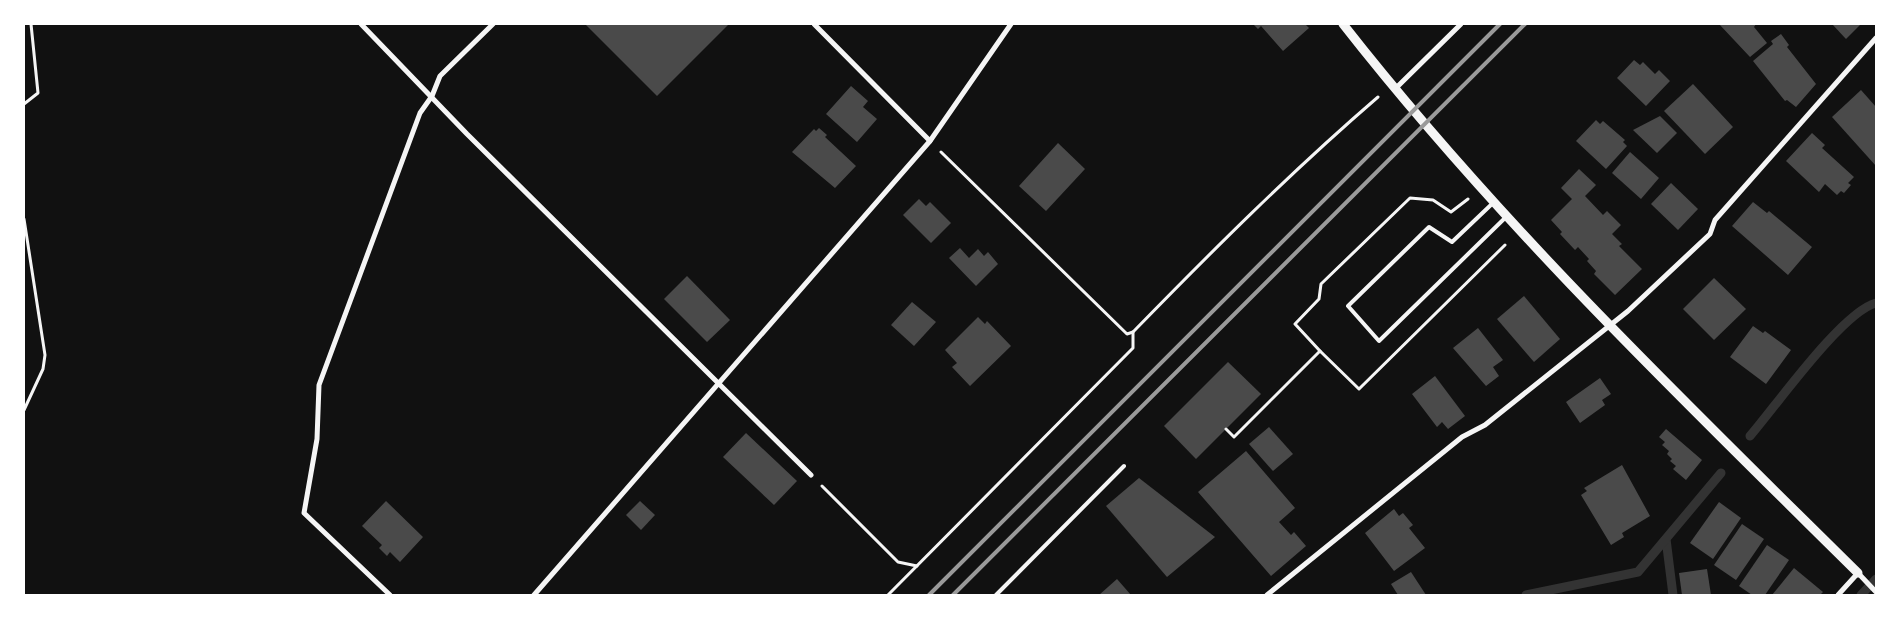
<svg xmlns="http://www.w3.org/2000/svg" width="1900" height="619" viewBox="0 0 1900 619" font-family="Arial,sans-serif">
<rect width="100%" height="100%" fill="#111"/>
<g fill="none" stroke-linecap="round" stroke-linejoin="round">
<g stroke="#333" stroke-width="9">
<path d="M1750,436C1776,406 1842,312 1876,303"/>
<path d="M1666,539L1673,595"/>
<path d="M1526,595L1638,572L1721,473"/>
<path d="M1861,595L1876,579"/>
</g>
</g>
<g fill="#4a4a4a">
<path d="M585,24H729L657,96Z"/>
<path d="M1253,24H1305L1309,28L1283,51L1261,26L1258,29Z"/>
<path d="M1719,24H1756L1754,27L1767,43L1750,57Z"/>
<path d="M1832,24H1861L1846,39Z"/>
<path d="M1781,34L1789,45L1787,47L1816,84L1796,107L1787,100L1785,101L1753,61L1773,44L1771,41Z"/>
<path d="M1634,60L1640,65L1643,62L1655,74L1659,70L1670,81L1646,106L1617,78Z"/>
<path d="M1693,84L1733,127L1705,154L1664,111Z"/>
<path d="M851,86L868,101L863,107L877,119L857,142L826,114Z"/>
<path d="M1861,90L1876,107V166L1832,117Z"/>
<path d="M1660,116L1677,133L1657,153L1633,130Z"/>
<path d="M1596,120L1600,124L1603,121L1625,140L1623,142L1627,146L1606,169L1576,141Z"/>
<path d="M819,128L827,135L825,137L856,166L835,188L792,152L814,129L816,131Z"/>
<path d="M1812,133L1825,145L1822,148L1854,177L1848,183L1851,185L1844,193L1841,191L1837,195L1825,184L1819,192L1786,161Z"/>
<path d="M1058,143L1085,169L1046,211L1019,186Z"/>
<path d="M1630,152L1659,178L1641,199L1612,173Z"/>
<path d="M1579,169L1596,185L1585,196L1603,215L1607,211L1621,225L1612,234L1622,244L1619,246L1642,269L1615,295L1594,274L1596,271L1587,261L1589,259L1578,247L1575,250L1560,234L1562,232L1551,220L1572,199L1561,188Z"/>
<path d="M1671,183L1698,209L1678,230L1651,204Z"/>
<path d="M919,199L926,206L930,202L951,223L931,243L903,215Z"/>
<path d="M1753,202L1767,213L1769,211L1812,247L1788,275L1732,226Z"/>
<path d="M960,248L969,258L978,249L984,256L988,252L998,264L976,286L949,258Z"/>
<path d="M687,276L730,320L707,342L664,299Z"/>
<path d="M1714,278L1746,309L1714,340L1683,309Z"/>
<path d="M1524,296L1560,339L1534,362L1497,319Z"/>
<path d="M912,302L936,322L914,346L891,325Z"/>
<path d="M978,317L985,324L987,321L1011,346L970,386L952,367L957,363L945,350Z"/>
<path d="M1753,326L1763,333L1765,331L1791,350L1766,384L1730,357Z"/>
<path d="M1478,328L1503,360L1493,367L1499,376L1486,386L1453,348Z"/>
<path d="M1228,362L1261,394L1196,459L1164,426Z"/>
<path d="M1435,376L1465,416L1448,429L1442,422L1437,427L1412,394Z"/>
<path d="M1600,378L1611,394L1602,400L1605,405L1580,423L1566,402Z"/>
<path d="M1269,427L1293,454L1273,471L1249,444Z"/>
<path d="M1666,429L1702,460L1686,480L1673,469L1676,466L1670,461L1672,459L1667,454L1669,451L1662,445L1665,442L1659,437Z"/>
<path d="M746,433L797,481L774,505L723,457Z"/>
<path d="M1246,451L1295,508L1279,522L1291,535L1294,532L1306,546L1271,576L1198,492Z"/>
<path d="M1622,465L1650,516L1622,533L1624,537L1611,545L1581,495L1587,491L1584,488Z"/>
<path d="M1139,478L1215,537L1167,577L1106,506Z"/>
<path d="M386,501L423,537L400,562L390,552L387,556L379,548L382,545L362,526Z"/>
<path d="M640,501L655,515L641,530L626,515Z"/>
<path d="M1719,502L1741,518L1713,559L1690,543Z"/>
<path d="M1394,509L1399,516L1403,513L1413,525L1409,528L1425,548L1394,571L1365,533Z"/>
<path d="M1742,524L1764,539L1736,580L1714,565Z"/>
<path d="M1767,545L1789,560L1765,595H1752L1739,586Z"/>
<path d="M1794,568L1823,592L1820,595H1772Z"/>
<path d="M1707,569L1711,595H1682L1679,573Z"/>
<path d="M1411,572L1426,595H1398L1391,584Z"/>
<path d="M1117,579L1131,595H1099Z"/>
</g>
<g fill="none" stroke-linecap="round" stroke-linejoin="round">
<g stroke="#f5f5f5" stroke-width="3">
<path d="M24,104L38,93L31,24"/>
<path d="M941,152L1127,334L1133,332"/>
<path d="M24,219L45,355L43,369L24,410"/>
<path d="M1320,351L1295,324L1319,299L1321,284L1410,198L1433,200L1451,212L1468,199"/>
<path d="M1226,429L1234,437L1320,351L1359,389L1505,245"/>
<path d="M822,486L898,562L917,566"/>
<path d="M888,595L1133,348V332C1212,251 1292,171 1378,97"/>
</g>
<g stroke="#f5f5f5" stroke-width="4">
<path d="M1494,202L1452,242L1429,227L1348,306L1379,341L1506,217"/>
<path d="M996,595L1124,466"/>
</g>
<g stroke="#f5f5f5" stroke-width="5">
<path d="M361,24L467,134L811,475"/>
<path d="M814,24L930,141"/>
<path d="M1395,89L1461,24"/>
<path d="M390,595L304,513L317,439L319,385L420,113L432,96L440,76L493,24"/>
<path d="M534,595L930,141L1011,24"/>
<path d="M1267,595L1462,437L1485,425L1628,311L1710,234L1715,220L1876,38"/>
<path d="M1838,595L1858,573L1876,592"/>
</g>
<path stroke="#f5f5f5" stroke-width="9" d="M1343,24C1498,222 1679,396 1858,573"/>
<g stroke="#9a9a9a" stroke-width="4">
<path d="M929,595L1500,24"/>
<path d="M953,595L1525,24"/>
</g>
</g>
<rect width="1900" height="619" fill="none" stroke="#ffffff" stroke-width="50"/>
</svg>
